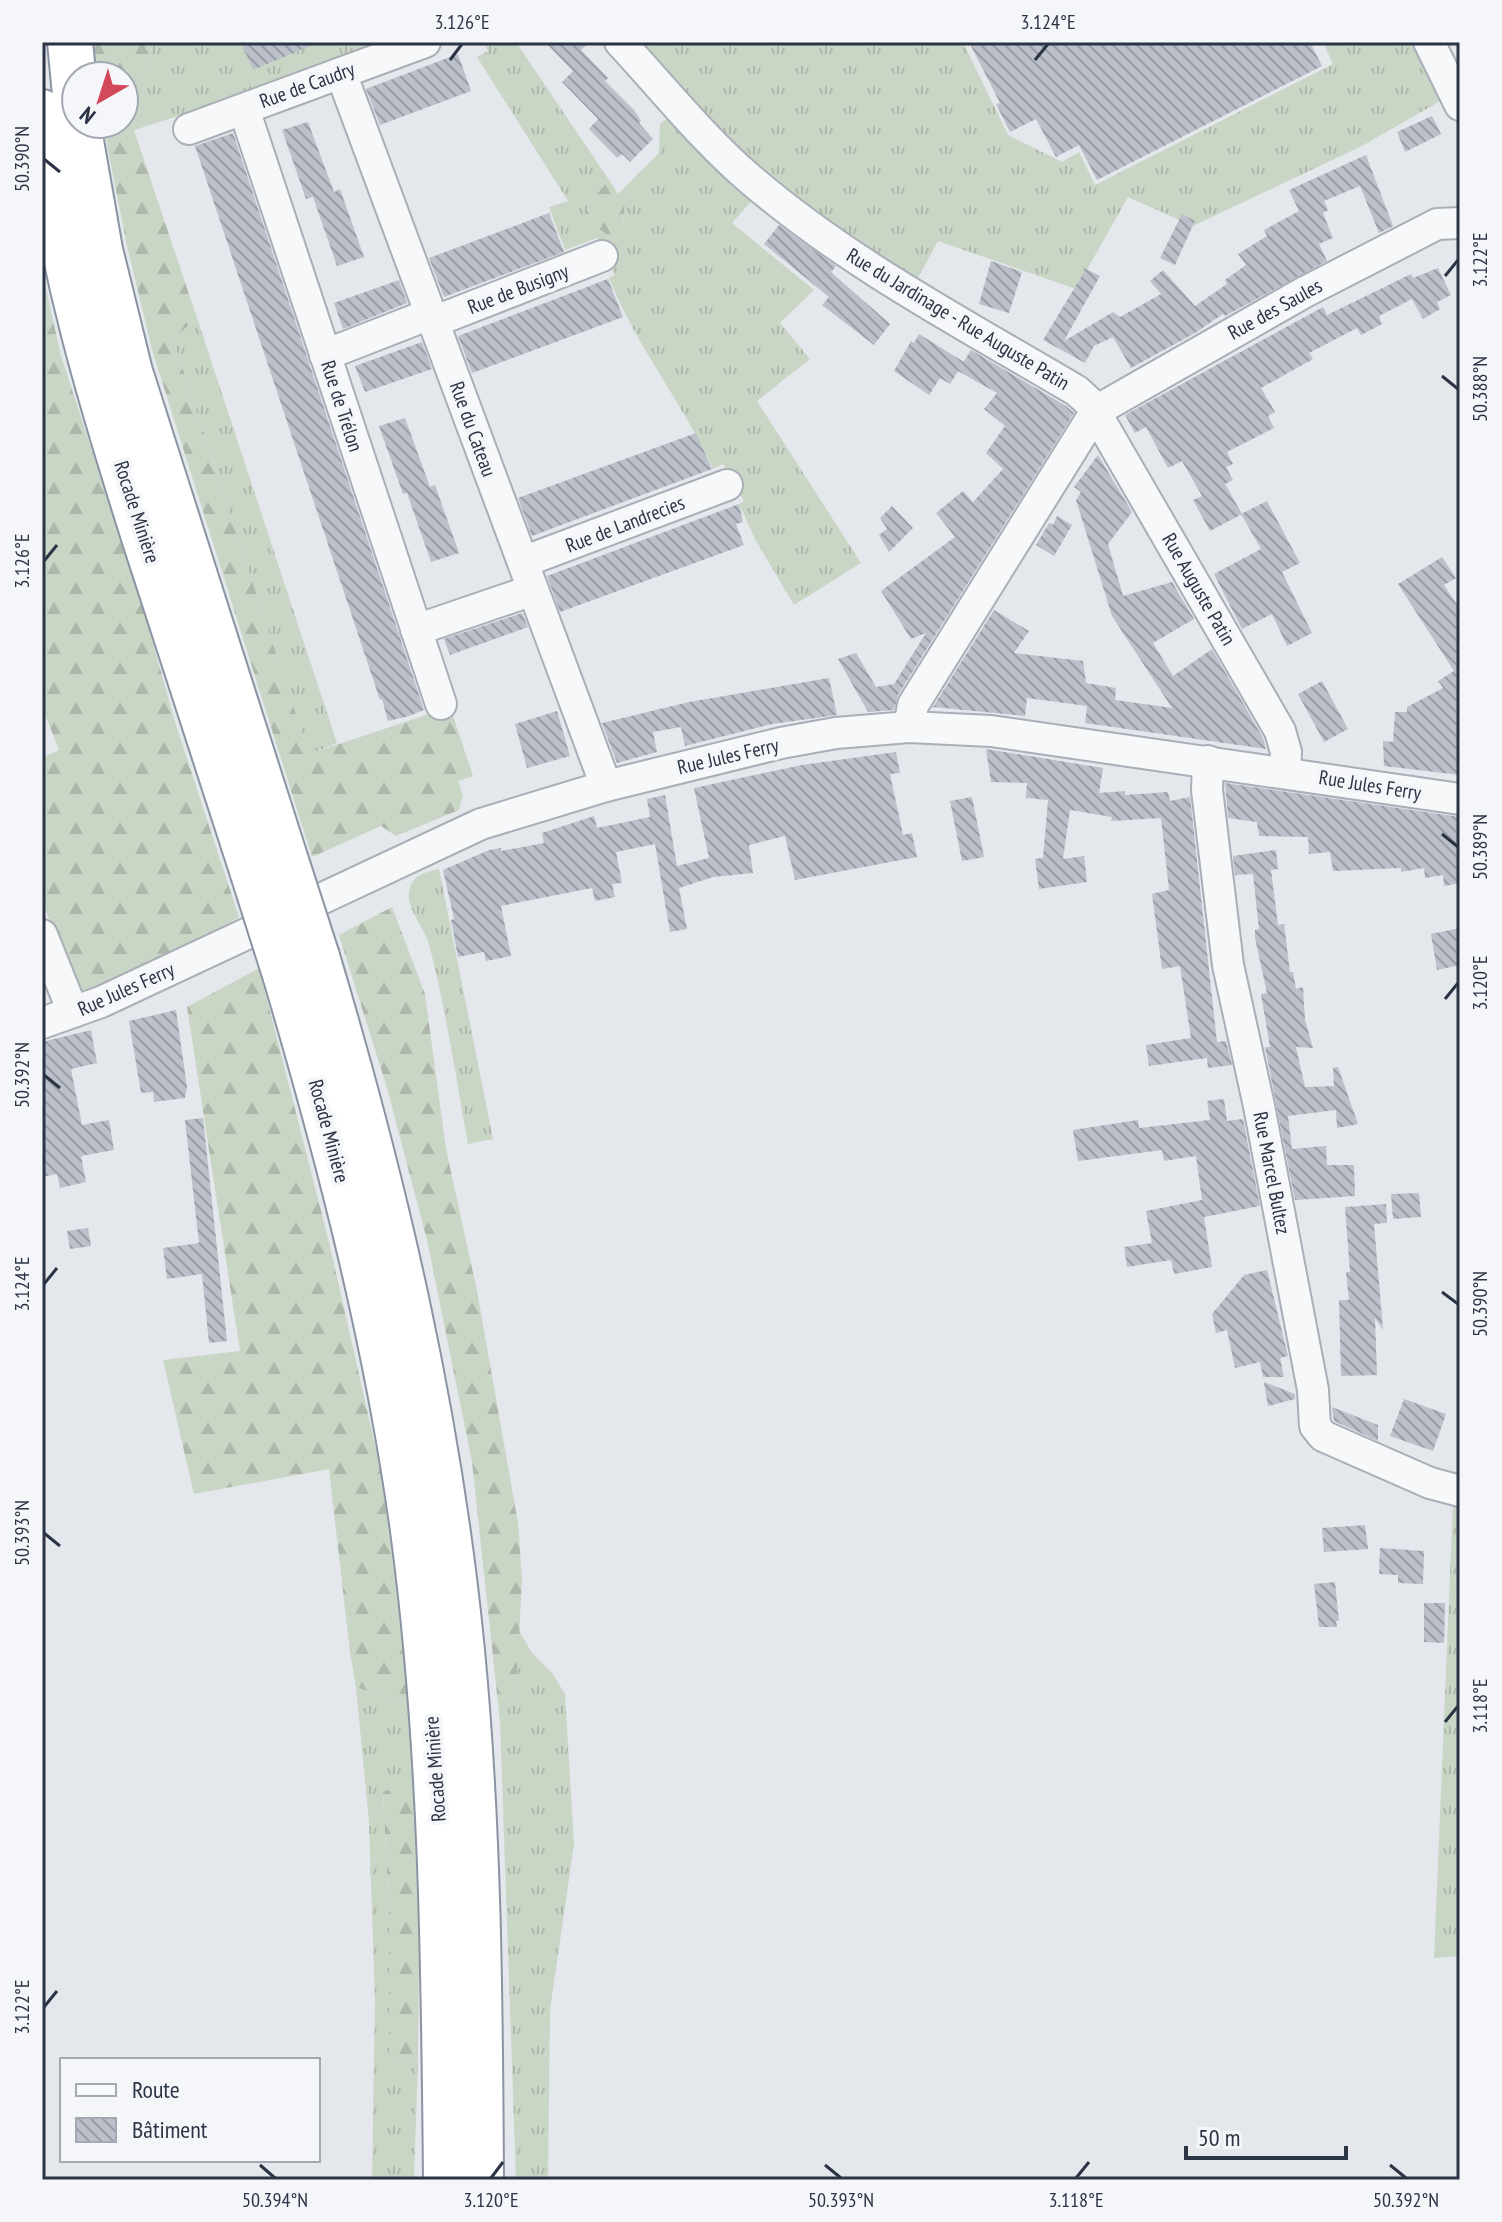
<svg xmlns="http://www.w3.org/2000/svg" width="1502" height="2222" viewBox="0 0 1502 2222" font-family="'PT Sans Narrow',sans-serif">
<defs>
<pattern id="grass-tufts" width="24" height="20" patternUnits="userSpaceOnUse" patternTransform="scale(2)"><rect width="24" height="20" fill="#c9d6c5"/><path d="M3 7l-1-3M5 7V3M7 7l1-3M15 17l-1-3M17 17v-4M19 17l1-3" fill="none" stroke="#adb8ab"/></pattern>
<pattern id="forest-firs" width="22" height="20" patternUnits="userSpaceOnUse" patternTransform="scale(2)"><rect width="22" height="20" fill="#c9d6c5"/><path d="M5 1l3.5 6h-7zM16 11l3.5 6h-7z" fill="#adb8ab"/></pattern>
<pattern id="building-back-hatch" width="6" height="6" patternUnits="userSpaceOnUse" patternTransform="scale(2)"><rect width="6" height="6" fill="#bbc0ca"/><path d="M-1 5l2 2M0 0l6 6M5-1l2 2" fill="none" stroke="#989da6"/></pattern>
</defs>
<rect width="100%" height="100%" fill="#e4e7ec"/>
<g fill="url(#grass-tufts)">
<path d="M154,42H387L248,94L134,130L132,107Z"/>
<path d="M484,42H516L609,180L588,204L623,226L626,186L659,153L660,124L674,112L754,198L732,223L814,290L780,323L810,359L757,401L861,563L794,605L756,541L739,504L744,501L723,464L713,469C683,403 636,346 609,278L615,275L597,238L565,250L549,207L568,201L477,57L488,51Z"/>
<path d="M628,42H963L1008,135L1062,162L1079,152L1095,185L1333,64L1323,42H1422L1449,96L1362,146L1193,226L1128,197L1076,289L938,241L917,280L890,272L766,182Z"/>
<path d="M197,318L337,743L309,755L173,339Z"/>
<path d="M439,869L493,1139L468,1144C456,1078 446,1010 429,944C424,926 404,908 410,888C414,874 427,872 439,869Z"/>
<path d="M1453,1503L1460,1505V1956L1434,1958Z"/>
<path d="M518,1629L532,1653L552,1673L565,1694L574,1844L550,2010L548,2180H516L500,1722L516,1694Z"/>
<path d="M356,1687L413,1707L414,1780L383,1793L389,1917L390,2057L418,2058L414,2180H372L375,2002L369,1822Z"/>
</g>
<g fill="url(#forest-firs)">
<path d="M93,42H154L132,107L134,130L197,318L173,339L309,754L450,707L473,776L458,781L463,795L459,810L396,836L381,826L312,857L153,353L127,246L103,124H124V76H98Z"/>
<path d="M609,180L618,194L626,186L623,227L612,237L584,220L588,204Z"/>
<path d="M42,271L61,356L143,606L174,719L239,917L165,959L82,996L42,902V758L59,750L42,707Z"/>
<path d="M392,907L425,994L446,1149L477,1291L518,1523L522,1579L516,1694L500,1722L472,1462L427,1240L387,1088L339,935Z"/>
<path d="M259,968L329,1242L380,1467L413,1707L356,1687L350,1652L329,1469L194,1494L163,1360L240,1351L187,1007Z"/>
<path d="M414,1780L420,1849L418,2058L389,2057V1917L383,1792Z"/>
</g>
<g fill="url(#building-back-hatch)">
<path d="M241,42H319L253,70Z"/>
<path d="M545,42H589L581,50L608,78L605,81L634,110L641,121L639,123L653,139L630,162L622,154L617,158L589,129L598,119L562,82L573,71Z"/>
<path d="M969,42H1310L1322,66L1097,180L1079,145L1056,157L1036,119L1010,132L996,104L1000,103Z"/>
<path d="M458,54L471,91L380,125L366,89Z"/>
<path d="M1432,116L1441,134L1405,152L1397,132Z"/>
<path d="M308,122L334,192L340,189L364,257L337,266L313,197L306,199L282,130Z"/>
<path d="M233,133L424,710L409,716L388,721L382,699L380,700L195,146Z"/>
<path d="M1366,155L1393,226L1379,233L1360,186L1324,201L1328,210L1323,213L1333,238L1319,244L1327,261L1225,316L1223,314L1195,333L1131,368L1113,337L1094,346L1085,363L1043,340L1086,269L1100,276L1064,341L1113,312L1120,317L1161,294L1150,281L1163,270L1195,306L1227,284L1225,280L1246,265L1238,254L1267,236L1264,230L1299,211L1289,190Z"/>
<path d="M549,213L564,252L444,297L429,258Z"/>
<path d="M1182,214L1195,221L1175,265L1160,258Z"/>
<path d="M779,225L836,266L831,272L890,324L874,345L822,305L829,297L764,244Z"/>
<path d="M991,261L1022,272L1009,313L979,304Z"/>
<path d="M1438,268L1451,295L1437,302L1440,309L1423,319L1412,299L1379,316L1382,324L1361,335L1357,328L1309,353L1313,359L1261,388L1275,412L1268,416L1274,428L1227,452L1233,464L1226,467L1233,480L1225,484L1242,514L1210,531L1193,500L1202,496L1182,461L1168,468L1146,427L1135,433L1125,415L1323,307L1327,315L1411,274L1413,278Z"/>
<path d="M608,279L623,317L472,373L458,336Z"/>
<path d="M399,280L407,303L343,329L334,303Z"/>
<path d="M919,334L964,362L950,384L940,378L929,395L894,371L911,341L914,343Z"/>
<path d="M422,342L432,369L365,392L355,366Z"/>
<path d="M971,350L1066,406L1074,413L898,695L894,710L868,712L838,659L856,653L876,687L894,684L926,633L911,639L881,591L955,537L936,513L963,491L973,502L1003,469L986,453L1005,426L984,409L997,393L958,371Z"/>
<path d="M405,418L430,487L435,485L459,553L431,562L407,493L403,494L379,426Z"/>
<path d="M696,433L712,469L532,536L518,498Z"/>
<path d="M1098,455L1132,512L1108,544L1123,596L1172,582L1194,619L1153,643L1173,676L1212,649L1263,738L1266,749L1085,723L1087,706L1027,698L1025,716L933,707L994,610L1029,631L1014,653L1083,661L1086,683L1116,688L1115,700L1172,708L1112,616L1076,500L1081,492L1074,487Z"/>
<path d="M1267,501L1300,563L1282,572L1312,633L1287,646L1272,614L1242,629L1214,574L1261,549L1241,514Z"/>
<path d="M739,504L743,522L736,524L744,545L560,612L547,576Z"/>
<path d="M892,506L913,528L889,552L879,535L887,529L880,518Z"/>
<path d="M1057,516L1072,525L1054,556L1036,545L1049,523L1053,525Z"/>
<path d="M1442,557L1456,578L1444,585L1460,609V775L1384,766L1383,741L1393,742L1395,712H1407V707L1443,688L1438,681L1454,671L1398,584Z"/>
<path d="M522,613L528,627L450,655L444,639Z"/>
<path d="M829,678L837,715L772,724L685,746L681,727L653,732L657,752L617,763L602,723L689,702Z"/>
<path d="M1322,681L1348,729L1324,742L1298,694Z"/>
<path d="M557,711L570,756L527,768L515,724Z"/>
<path d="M986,749L1103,768L1099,793L1125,791V795L1168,792L1170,801L1190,797L1217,1042L1226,1041L1232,1065L1208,1068L1207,1058L1149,1066L1146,1045L1191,1038L1180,966L1162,969L1152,894L1169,890L1161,818L1111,821L1112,817L1070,810L1063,859L1084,856L1087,882L1039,889L1035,859L1043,858L1048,800L1026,798L1027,783L991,782Z"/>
<path d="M896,752L900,773L890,774L903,835L912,833L917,857L795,880L785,836L749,845L753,873L713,877L679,888L687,929L670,932L655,844L616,852L622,883L612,884L615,897L595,901L592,888L501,906L511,956L486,961L484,952L458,957L451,920L454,919L443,870L489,850L501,848V851L544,843L542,833L594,816L597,828L650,817L647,799L665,795L677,866L709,858L694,788L802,765Z"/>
<path d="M1225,783L1460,817V883L1444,886L1443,875L1425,878L1424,868L1401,872V868L1333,871L1330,852L1309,854L1308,837L1259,836L1257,822L1228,818Z"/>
<path d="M972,797L984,857L962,861L950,801Z"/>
<path d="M1276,850L1278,869L1271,870L1278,925L1284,924L1290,972H1293L1296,989L1303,987L1305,1020L1313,1048L1296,1047L1305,1087L1334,1086L1333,1068L1338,1067L1358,1124L1337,1128L1336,1110L1288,1116L1292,1149L1326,1146L1327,1165H1354L1355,1196L1295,1200L1265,1047H1270L1261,994L1267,993L1255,938V930L1259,929L1253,874L1235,875L1233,856Z"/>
<path d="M1460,928V965L1437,970L1431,934Z"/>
<path d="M176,1010L187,1087L185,1098L154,1102L153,1092L141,1093L129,1021Z"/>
<path d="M91,1030L97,1063L71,1069L82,1125L109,1120L114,1150L81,1156L86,1182L60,1188L57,1174L42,1177V1042Z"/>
<path d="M1224,1099L1227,1121L1243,1119L1260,1206L1204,1217L1212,1267L1174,1274L1171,1260L1127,1267L1124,1247L1152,1243L1146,1211L1202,1200L1196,1156L1164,1161L1162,1150L1078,1161L1073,1130L1138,1120L1139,1128L1210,1120L1207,1101Z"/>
<path d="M203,1118L227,1341L209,1343L202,1274L167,1279L163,1248L199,1243L185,1120Z"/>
<path d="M1419,1193L1421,1217L1393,1219L1391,1194Z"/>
<path d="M1386,1204L1387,1223L1374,1224L1383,1330L1375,1318L1377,1375L1341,1376L1339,1300H1349L1346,1272H1350L1345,1207Z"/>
<path d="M88,1228L91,1246L70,1249L67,1231Z"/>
<path d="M1267,1270L1288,1356L1280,1358L1284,1377H1263L1260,1362L1235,1368L1227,1330L1216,1333L1212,1314L1244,1275Z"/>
<path d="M1264,1382L1295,1394V1399L1268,1406Z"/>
<path d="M1404,1399L1446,1414L1433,1451L1390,1436Z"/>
<path d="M1332,1407L1378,1425V1441L1334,1421Z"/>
<path d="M1365,1525L1368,1549L1324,1552L1322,1528Z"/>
<path d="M1380,1548L1424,1551L1423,1584L1398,1583V1575L1379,1574Z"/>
<path d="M1335,1582L1339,1621H1336L1337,1627H1319L1314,1584Z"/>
<path d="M1424,1603H1445L1444,1643L1424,1642Z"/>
</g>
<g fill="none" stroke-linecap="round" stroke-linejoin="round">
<g stroke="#a9aeb7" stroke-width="34">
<g id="minor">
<path d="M620,42C661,86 705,141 750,179C849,264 966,325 1077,391L1090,403L1280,731L1286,752L1285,772"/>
<path d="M1429,42L1460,105"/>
<path d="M341,73L606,786"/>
<path d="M244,109L441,704"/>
<path d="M189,129L425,42"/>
<path d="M433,322L602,256"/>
<path d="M325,355L430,314"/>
<path d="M523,562L727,485"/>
<path d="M416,630L533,590"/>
<path d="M909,727L913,705L1096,411L1303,293L1437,224L1460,223"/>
<path d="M1208,761L1207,790L1228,965L1259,1106L1296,1301L1313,1390L1315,1426L1323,1436L1430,1483L1460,1491"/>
<path d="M42,935L73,1012"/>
<path d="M42,1023L101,1002L481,824L606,786L781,743L836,733L909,727L991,731L1460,799"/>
</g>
</g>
<g stroke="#8b94a3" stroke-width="48">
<g id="highway">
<path d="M70,42L76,105"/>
<path d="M42,112C58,260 101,402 146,543C182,653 218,763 253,873"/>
<path d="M78,124L100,250L130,372L285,858"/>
<path d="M317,957C385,1184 439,1415 462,1651C479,1827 480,2003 481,2180"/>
<path d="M285,974C339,1156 387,1341 413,1530C442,1746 444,1963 446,2180"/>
</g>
</g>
<use href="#minor" stroke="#f7f8fa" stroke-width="30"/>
<use href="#highway" stroke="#fff" stroke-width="44"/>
<g stroke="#8b94a3" stroke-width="48" stroke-linecap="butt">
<g id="highway-bridge">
<path d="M285,858L317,957"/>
<path d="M253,873L285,974"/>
</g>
</g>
<use href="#highway-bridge" stroke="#fff" stroke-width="44"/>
</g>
<path fill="none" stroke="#2b3445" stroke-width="3" d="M450,60L462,44M1035,60L1048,44M44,159L60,172M1445,276L1458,260M1442,376L1458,389M44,561L57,545M1442,834L1458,847M1445,999L1458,983M44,1075L60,1088M44,1284L57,1268M1442,1292L1458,1304M44,1533L60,1546M1445,1722L1458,1706M44,2007L57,1991M260,2165L275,2178M825,2165L841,2178M1390,2165L1406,2178M491,2178L503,2162M1076,2178L1089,2162"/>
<g text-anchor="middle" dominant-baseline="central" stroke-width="8" stroke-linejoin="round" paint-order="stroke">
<g font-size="20" fill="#2b3445" stroke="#f4f6f9">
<text transform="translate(307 85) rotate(-20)">Rue de Caudry</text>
<text transform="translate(518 289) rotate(-21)">Rue de Busigny</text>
<text transform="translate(1275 309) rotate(-29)">Rue des Saules</text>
<text transform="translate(958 319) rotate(31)">Rue du Jardinage - Rue Auguste Patin</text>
<text transform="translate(342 406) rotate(72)">Rue de Trélon</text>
<text transform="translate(473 429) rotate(70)">Rue du Cateau</text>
<text transform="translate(137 512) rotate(72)">Rocade Minière</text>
<text transform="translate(625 524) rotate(-21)">Rue de Landrecies</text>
<text transform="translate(1199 589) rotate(60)">Rue Auguste Patin</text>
<text transform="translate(728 756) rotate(-13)">Rue Jules Ferry</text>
<text transform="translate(1370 785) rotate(9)">Rue Jules Ferry</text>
<text transform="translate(126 989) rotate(-24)">Rue Jules Ferry</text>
<text transform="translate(329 1131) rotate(75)">Rocade Minière</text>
<text transform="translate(1272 1173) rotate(79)">Rue Marcel Bultez</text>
<text transform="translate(435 1769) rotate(-94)">Rocade Minière</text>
</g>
</g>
<rect width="1502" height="2222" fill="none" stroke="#f4f6f9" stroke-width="88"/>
<rect x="60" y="2058" width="260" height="104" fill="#f4f6f9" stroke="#a4a8b1" stroke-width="2"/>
<rect x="76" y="2084" width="40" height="12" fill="#f7f8fa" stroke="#a4a8b1" stroke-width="2"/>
<text x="132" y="2098" font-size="24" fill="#2b3445">Route</text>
<rect x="76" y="2118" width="40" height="24" fill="url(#building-back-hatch)" stroke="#a4a8b1" stroke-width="2"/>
<text x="132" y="2138" font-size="24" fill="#2b3445">Bâtiment</text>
<g transform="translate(100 100) rotate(219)"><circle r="38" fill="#f4f6f9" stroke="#a4a8b1" stroke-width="2"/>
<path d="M0-6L14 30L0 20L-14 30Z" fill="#d1495b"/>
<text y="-12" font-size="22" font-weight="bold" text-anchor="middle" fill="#2b3445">N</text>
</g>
<path d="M1186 2146v12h160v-12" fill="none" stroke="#2b3445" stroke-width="4"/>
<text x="1198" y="2146" font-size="24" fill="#2b3445" stroke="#f4f6f9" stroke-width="6" paint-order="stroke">50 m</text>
<rect x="44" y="44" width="1414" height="2134" fill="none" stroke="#2b3445" stroke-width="3"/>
<g font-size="20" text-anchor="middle" fill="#2b3445">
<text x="462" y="29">3.126°E</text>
<text x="1048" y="29">3.124°E</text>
<text transform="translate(22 159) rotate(-90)" y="7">50.390°N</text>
<text transform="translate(1480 260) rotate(-90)" y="7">3.122°E</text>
<text transform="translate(1480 389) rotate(-90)" y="7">50.388°N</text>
<text transform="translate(22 561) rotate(-90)" y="7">3.126°E</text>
<text transform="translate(1480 847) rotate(-90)" y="7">50.389°N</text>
<text transform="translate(1480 983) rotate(-90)" y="7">3.120°E</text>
<text transform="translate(22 1075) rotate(-90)" y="7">50.392°N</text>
<text transform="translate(22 1284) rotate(-90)" y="7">3.124°E</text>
<text transform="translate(1480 1304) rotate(-90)" y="7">50.390°N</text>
<text transform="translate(22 1533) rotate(-90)" y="7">50.393°N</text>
<text transform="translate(1480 1706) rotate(-90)" y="7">3.118°E</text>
<text transform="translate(22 2007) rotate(-90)" y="7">3.122°E</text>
<text x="275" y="2207">50.394°N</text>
<text x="491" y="2207">3.120°E</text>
<text x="841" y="2207">50.393°N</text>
<text x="1076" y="2207">3.118°E</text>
<text x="1406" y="2207">50.392°N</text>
</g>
</svg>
